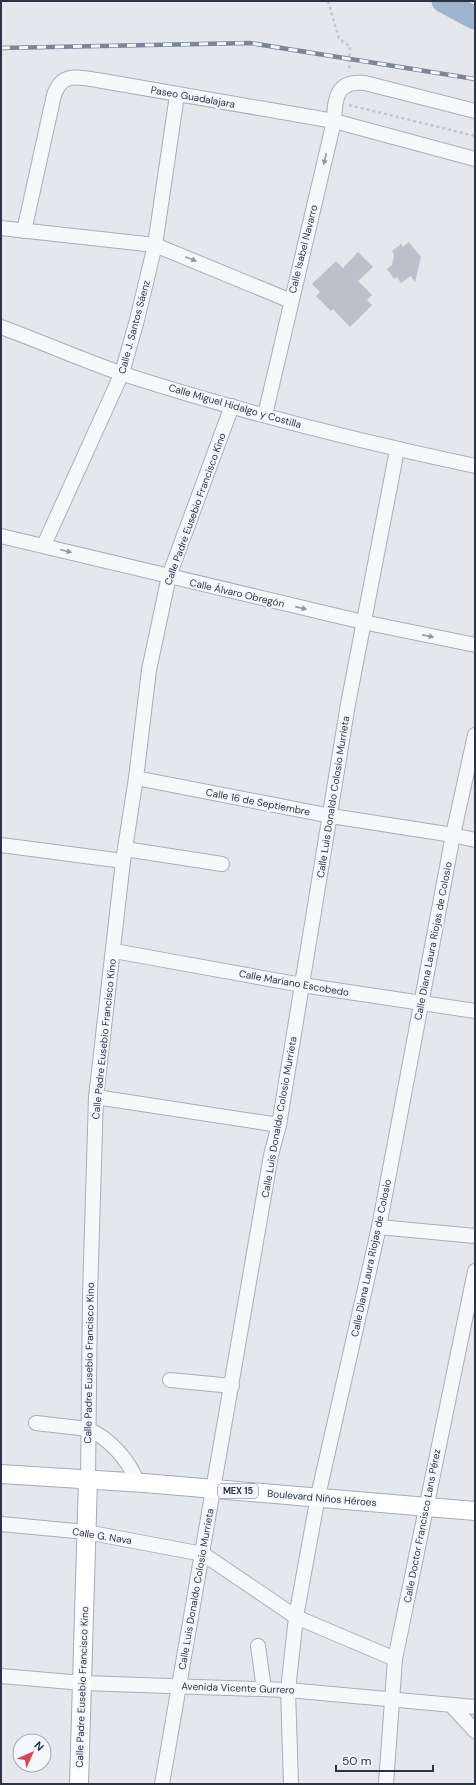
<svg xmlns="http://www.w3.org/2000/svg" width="476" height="1785" viewBox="0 0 476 1785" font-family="'DM Sans',sans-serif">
<rect width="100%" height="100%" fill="#e4e7ec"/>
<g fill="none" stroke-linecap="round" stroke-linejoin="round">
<path stroke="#9fb4cc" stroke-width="23" d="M443,1L475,18"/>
</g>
<g fill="#bbc0ca">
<path d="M409,242L421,257L415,282L411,276L401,283L397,277L394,279L387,269L392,265L394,255L392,251L401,244L403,247Z"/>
<path d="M358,252L373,267L358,281L372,295L367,300L372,305L350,327L333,309L331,311L316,296L320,292L312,284L336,261L343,268Z"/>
</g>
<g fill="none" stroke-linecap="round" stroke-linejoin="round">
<g stroke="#a9aeb7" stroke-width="16">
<g id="minor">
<path d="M1,228L155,245L291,301"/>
<path d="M24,231L54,95C62,72 77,77 97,80L334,121L475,159"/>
<path d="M1,327C42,342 82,360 123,374C238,411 357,441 475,466"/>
<path d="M265,415L334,121C335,98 336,80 365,83L475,111"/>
<path d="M1,536L363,622L475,645"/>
<path d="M44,545L122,373L137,320L155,245L177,95"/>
<path d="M136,778L331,816L453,835L475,840"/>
<path d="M1,845L123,861"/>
<path d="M125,849L222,864"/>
<path d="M114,951L302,985L475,1011"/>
<path d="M96,1097L279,1125"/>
<path d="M379,1227L475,1236"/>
<path d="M170,1380L232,1386"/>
<path d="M36,1423L88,1429C110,1439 129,1460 137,1482"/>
<path d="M88,1480L90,1296L96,1097L123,861L136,778L149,670L169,576L232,406"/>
<path d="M1,1524L86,1532L203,1554L296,1617L395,1659"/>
<path d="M258,1646L264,1689"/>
<path d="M1,1676L83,1683L288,1690L475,1707"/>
<path d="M451,1705L475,1731"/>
<path d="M162,1784L271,1155L279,1125L348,704L397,450"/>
<path d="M291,1784L288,1690L296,1617L318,1496L379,1227L453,835L475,735"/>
<path d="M386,1784L395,1659L475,1271"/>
</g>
</g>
<g stroke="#a3abb8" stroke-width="20">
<g id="major">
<path d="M1,1474L144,1483L475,1511"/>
<path d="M79,1784L88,1480"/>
</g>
</g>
<g stroke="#c2c5cb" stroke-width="2.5" stroke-dasharray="3 3" stroke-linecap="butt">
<path d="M328,1L339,39L350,46L349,72"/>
<path d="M349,105L475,136"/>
</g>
<use href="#minor" stroke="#f7f8fa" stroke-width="14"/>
<use href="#major" stroke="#fff" stroke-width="18"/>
<g stroke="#7d8696" stroke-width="4.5">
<path id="rail" d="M1,48L250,43L475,79"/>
</g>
<use href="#rail" stroke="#f4f6f9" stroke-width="3" stroke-dasharray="9" stroke-linecap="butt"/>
</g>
<defs><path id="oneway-solid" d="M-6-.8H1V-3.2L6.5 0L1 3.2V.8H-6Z"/></defs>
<g fill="#9196a0">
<use href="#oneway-solid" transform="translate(325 159) rotate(104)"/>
<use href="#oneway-solid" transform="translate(191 259) rotate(22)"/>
<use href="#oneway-solid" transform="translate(66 551) rotate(14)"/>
<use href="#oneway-solid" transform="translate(301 608) rotate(13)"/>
<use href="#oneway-solid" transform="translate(428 636) rotate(11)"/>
</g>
<g text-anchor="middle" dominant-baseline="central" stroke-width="4" stroke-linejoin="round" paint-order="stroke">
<rect fill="#f4f6f9" stroke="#676e7b" stroke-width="1" x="218" y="1484" width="40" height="14" rx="3"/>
<g font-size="9" font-weight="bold" fill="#2b3445">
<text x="238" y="1491">MEX 15</text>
</g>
<g font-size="10" fill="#2b3445" stroke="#f4f6f9">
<text transform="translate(193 97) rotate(10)">Paseo Guadalajara</text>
<text transform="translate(303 249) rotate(-76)">Calle Isabel Navarro</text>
<text transform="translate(134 327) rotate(-75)">Calle J. Santos Sáenz</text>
<text transform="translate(235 406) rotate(16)">Calle Miguel Hidalgo y Costilla</text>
<text transform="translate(195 509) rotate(-70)">Calle Padre Eusebio Francisco Kino</text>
<text transform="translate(237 593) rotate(13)">Calle Álvaro Obregón</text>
<text transform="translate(333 797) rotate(-81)">Calle Luis Donaldo Colosio Murrieta</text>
<text transform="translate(258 802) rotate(11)">Calle 16 de Septiembre</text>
<text transform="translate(433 941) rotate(-79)">Calle Diana Laura Riojas de Colosio</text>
<text transform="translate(294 983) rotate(10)">Calle Mariano Escobedo</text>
<text transform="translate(104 1039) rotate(-84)">Calle Padre Eusebio Francisco Kino</text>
<text transform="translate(279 1117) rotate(-80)">Calle Luis Donaldo Colosio Murrieta</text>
<text transform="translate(371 1258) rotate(-78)">Calle Diana Laura Riojas de Colosio</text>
<text transform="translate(89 1363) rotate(-89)">Calle Padre Eusebio Francisco Kino</text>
<text transform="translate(322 1498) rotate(5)">Boulevard Niños Héroes</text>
<text transform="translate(422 1526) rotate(-79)">Calle Doctor Francisco Lans Pérez</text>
<text transform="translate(102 1536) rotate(9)">Calle G. Nava</text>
<text transform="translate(196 1589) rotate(-80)">Calle Luis Donaldo Colosio Murrieta</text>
<text transform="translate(82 1687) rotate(-88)">Calle Padre Eusebio Francisco Kino</text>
<text transform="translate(238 1688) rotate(2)">Avenida Vicente Gurrero</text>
</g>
</g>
<rect width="476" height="1785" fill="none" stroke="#2b3445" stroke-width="4"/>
<g transform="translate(32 1753) rotate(45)"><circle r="19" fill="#f4f6f9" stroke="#a4a8b1"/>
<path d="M0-3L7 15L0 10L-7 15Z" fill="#d1495b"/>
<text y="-6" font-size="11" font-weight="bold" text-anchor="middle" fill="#2b3445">N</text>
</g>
<path d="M336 1765v6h97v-6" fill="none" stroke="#2b3445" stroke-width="2"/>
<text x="342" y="1765" font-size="12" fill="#2b3445" stroke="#f4f6f9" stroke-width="3" paint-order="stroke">50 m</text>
</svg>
